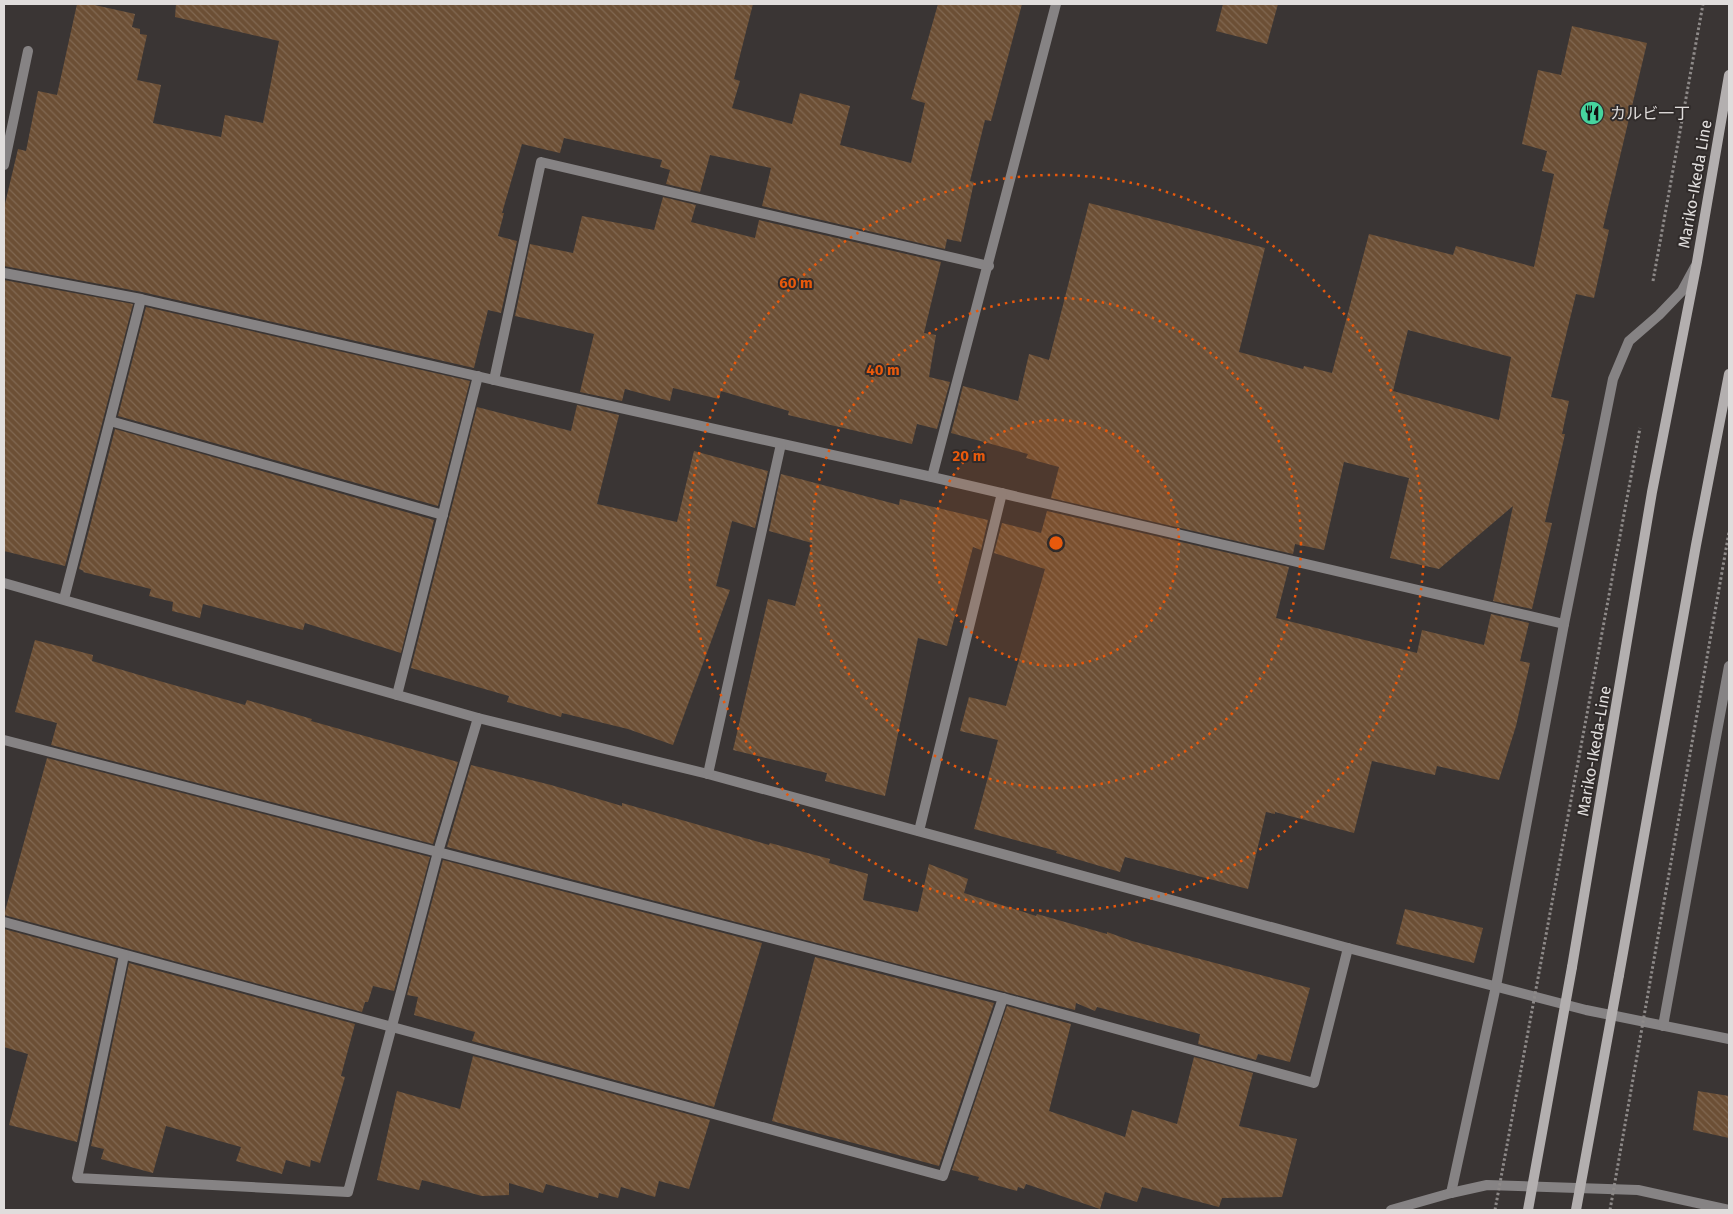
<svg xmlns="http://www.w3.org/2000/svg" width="1733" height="1214" viewBox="0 0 1733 1214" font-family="'Fira Sans','Noto Sans JP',sans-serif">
<defs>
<pattern id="building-back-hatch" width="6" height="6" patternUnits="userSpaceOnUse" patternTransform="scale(1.25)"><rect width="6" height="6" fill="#6c4f35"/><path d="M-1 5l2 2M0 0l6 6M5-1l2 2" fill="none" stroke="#816852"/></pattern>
</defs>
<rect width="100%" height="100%" fill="#3a3534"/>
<g fill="url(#building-back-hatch)" fill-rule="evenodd">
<path d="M77,4H90L135,14L132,27L140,29V34L147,35L137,80L161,85L153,123L221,137L225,115L263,123L279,41L175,17L176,4H753L734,79L740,81L732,108L792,124L800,93L850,106L840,145L911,163L925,103L911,99L938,4H1022L991,121L985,120L970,181L974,182L961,242L947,239L945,249L762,206L771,168L710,155L700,192L666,184L670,170L660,167L662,160L564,138L560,153L522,144L502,213H504L498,236L517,241L501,313L488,310L474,368L142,292L4,266V208L18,149L26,151L38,91L57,95Z"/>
<path d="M1223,4H1278L1267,44L1216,31Z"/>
<path d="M1572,26L1647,43L1603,228L1609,230L1594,298L1576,294L1551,397L1569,401L1562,434H1565L1545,522L1552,523L1532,609L1493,601L1513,506L1439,569L1390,558L1409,478L1344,462L1324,550L1295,544L1293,554L1051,498L1059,467L1026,458L1028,454L951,433L963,386L1018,401L1029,354L1049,360L1089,203L1265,248L1239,352L1303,369L1304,366L1332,373L1369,234L1453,255L1456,246L1534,267L1554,174L1542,171L1547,151L1522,144L1538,70L1561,75ZM1408,330L1511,357L1499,420L1393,391Z"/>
<path d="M663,197L696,205L691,222L755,238L759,220L941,262L924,333L936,335L929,377L950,382L937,429L917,424L912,444L788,415L789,411L721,391L719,399L673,388L670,401L625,389L622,401L580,392L594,334L515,316L530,244L573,253L582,216L654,230Z"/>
<path d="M4,280L133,304L65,566L4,551Z"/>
<path d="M146,307L470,381L438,506L118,416Z"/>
<path d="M577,405L619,415L597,504L677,522L694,451L768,471L755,528L732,521L716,586L730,590L673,745L628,729L562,713L561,717L507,702L509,696L411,668L477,407L571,431Z"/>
<path d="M115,429L434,520L401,653L305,623L303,630L203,604L200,618L172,611L173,602L149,596L151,589L83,572L84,571L79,569Z"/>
<path d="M781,474L899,505L900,499L988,520L981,550L973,547L947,646L918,638L885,796L825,781L827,773L733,750L768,599L795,606L812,543L769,531Z"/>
<path d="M1047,511L1289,567L1276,618L1417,653L1422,630L1484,645L1491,614L1529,623L1520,661L1530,663L1516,726L1499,780L1437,766L1435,775L1372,761L1354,833L1275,812V814L1266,812L1248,889L1125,857L1120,872L1056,853L1057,851L974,829L998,740L960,731L969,697L1006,706L1045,569L994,553L1002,523L1041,533Z"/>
<path d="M35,640L93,655L92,661L163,682L245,705L247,700L312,719L311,721L458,762L433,844L51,745L57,723L15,712Z"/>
<path d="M47,758L430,857L394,991L373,986L368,1002H365L362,1012L4,915Z"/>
<path d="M471,765L551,785L622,806V803L769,845L770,843L830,859L829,863L868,874L863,900L918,912L929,864L968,879L964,893L1036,916L1037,914L1107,934V932L1132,941L1310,988L1290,1062L1258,1054L1256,1060L1198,1044L1200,1034L1097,1007L1095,1011L1076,1003L1075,1010L447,847Z"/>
<path d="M443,860L762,943L714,1107L472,1041L475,1032L414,1015L418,997L407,995Z"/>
<path d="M1405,909L1483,928L1474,963L1396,944Z"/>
<path d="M4,929L116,959L77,1142L9,1125L28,1054L4,1047Z"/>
<path d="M815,957L994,1003L939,1166L772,1121Z"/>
<path d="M129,963L355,1024L341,1076L345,1077L320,1163L311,1160L310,1167L286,1160L282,1174L236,1161L241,1147L166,1126L153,1173L101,1159L104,1149L91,1146Z"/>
<path d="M1007,1006L1071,1024L1049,1111L1125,1137L1132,1110L1177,1124L1194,1057L1253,1073L1239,1126L1297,1139L1282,1197L1222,1198L1219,1207L1142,1187L1137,1202L1105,1192L1100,1209L1026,1184L1024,1189L1018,1187L1017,1191L978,1180L979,1177L952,1170Z"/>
<path d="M473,1056L710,1120L689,1189L659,1181L655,1197L621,1187L618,1198L599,1193L598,1198L546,1184L543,1193L509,1183V1195L482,1196L422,1180L419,1190L377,1180L397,1091L460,1109Z"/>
<path d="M1698,1091L1729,1096V1138L1693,1130Z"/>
</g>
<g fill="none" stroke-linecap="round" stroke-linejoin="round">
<path stroke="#8e8a89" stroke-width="3" stroke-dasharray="2.5 2.5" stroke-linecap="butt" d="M1653,281L1703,4"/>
<g stroke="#868384" stroke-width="10">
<path d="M4,165L28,51"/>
<path d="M4,273L141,299L494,380L932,477L1564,624"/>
<path d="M494,380L541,162L989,266"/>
<path d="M110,421L443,515"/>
<path d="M932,477L1056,4"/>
<path d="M4,583L478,718L708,774L1348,948L1586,1010L1729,1039"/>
<path d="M64,599L141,299"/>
<path d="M397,695L478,376"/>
<path d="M4,740L1003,998"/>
<path d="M708,774L781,444"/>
<path d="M919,831L1002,493"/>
<path d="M4,922L943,1176L1003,998L1314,1083L1348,948"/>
<path d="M124,955L77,1178L348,1192L438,852L478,718"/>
<path d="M1663,1026L1729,666"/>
<path d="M1451,1193L1496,986L1564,624L1613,379L1629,341L1659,315L1682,291L1695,267"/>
<path d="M1391,1210L1451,1193L1487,1185L1638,1190L1729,1210"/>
</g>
<g stroke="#b3afaf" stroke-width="10">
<path d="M1572,967L1652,492L1697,262L1729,75"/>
<path d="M1619,975L1696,545L1729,374"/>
</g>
<g stroke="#8e8a89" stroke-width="3" stroke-dasharray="2.5 2.5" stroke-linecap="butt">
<path d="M1495,1210L1640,428"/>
<path d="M1610,1210L1729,532"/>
</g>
<g stroke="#b3afaf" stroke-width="10">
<path d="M1528,1210L1572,967"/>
<path d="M1576,1210L1619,975"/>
</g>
</g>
<circle cx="1056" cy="543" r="123" fill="#e8590c" fill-opacity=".12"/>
<g fill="none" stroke="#e8590c" stroke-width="2.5" stroke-dasharray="2.5 5">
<circle cx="1056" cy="543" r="123"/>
<circle cx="1056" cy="543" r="245"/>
<circle cx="1056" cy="543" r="368"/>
</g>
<defs>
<g id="restaurant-disc" transform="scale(1.25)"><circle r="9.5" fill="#46d49e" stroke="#302b2a"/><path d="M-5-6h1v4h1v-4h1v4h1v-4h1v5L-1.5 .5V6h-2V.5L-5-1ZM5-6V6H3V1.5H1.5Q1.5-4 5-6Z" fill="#111"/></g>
</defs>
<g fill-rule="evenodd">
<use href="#restaurant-disc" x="1592" y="113"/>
</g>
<g text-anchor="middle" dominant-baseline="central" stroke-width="4" stroke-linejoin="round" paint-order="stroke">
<g font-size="16" fill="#e0dddc" stroke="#302b2a" text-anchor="start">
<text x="1610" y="113">カルビ一丁</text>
</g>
<g font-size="16" fill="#e0dddc" stroke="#302b2a">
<text transform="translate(1695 184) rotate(-80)">Mariko-Ikeda Line</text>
<text transform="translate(1594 751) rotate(-80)">Mariko-Ikeda-Line</text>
</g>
</g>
<circle cx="1056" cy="543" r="8" fill="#e8590c" stroke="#302b2a" stroke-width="2.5"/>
<g font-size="15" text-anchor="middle" font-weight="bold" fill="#e8590c" stroke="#302b2a" stroke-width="4" stroke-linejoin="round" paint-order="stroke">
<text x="796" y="288">60 m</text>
<text x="883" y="375">40 m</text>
<text x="969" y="461">20 m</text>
</g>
<rect width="1733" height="1214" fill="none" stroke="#e0dddc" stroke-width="10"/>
</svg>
